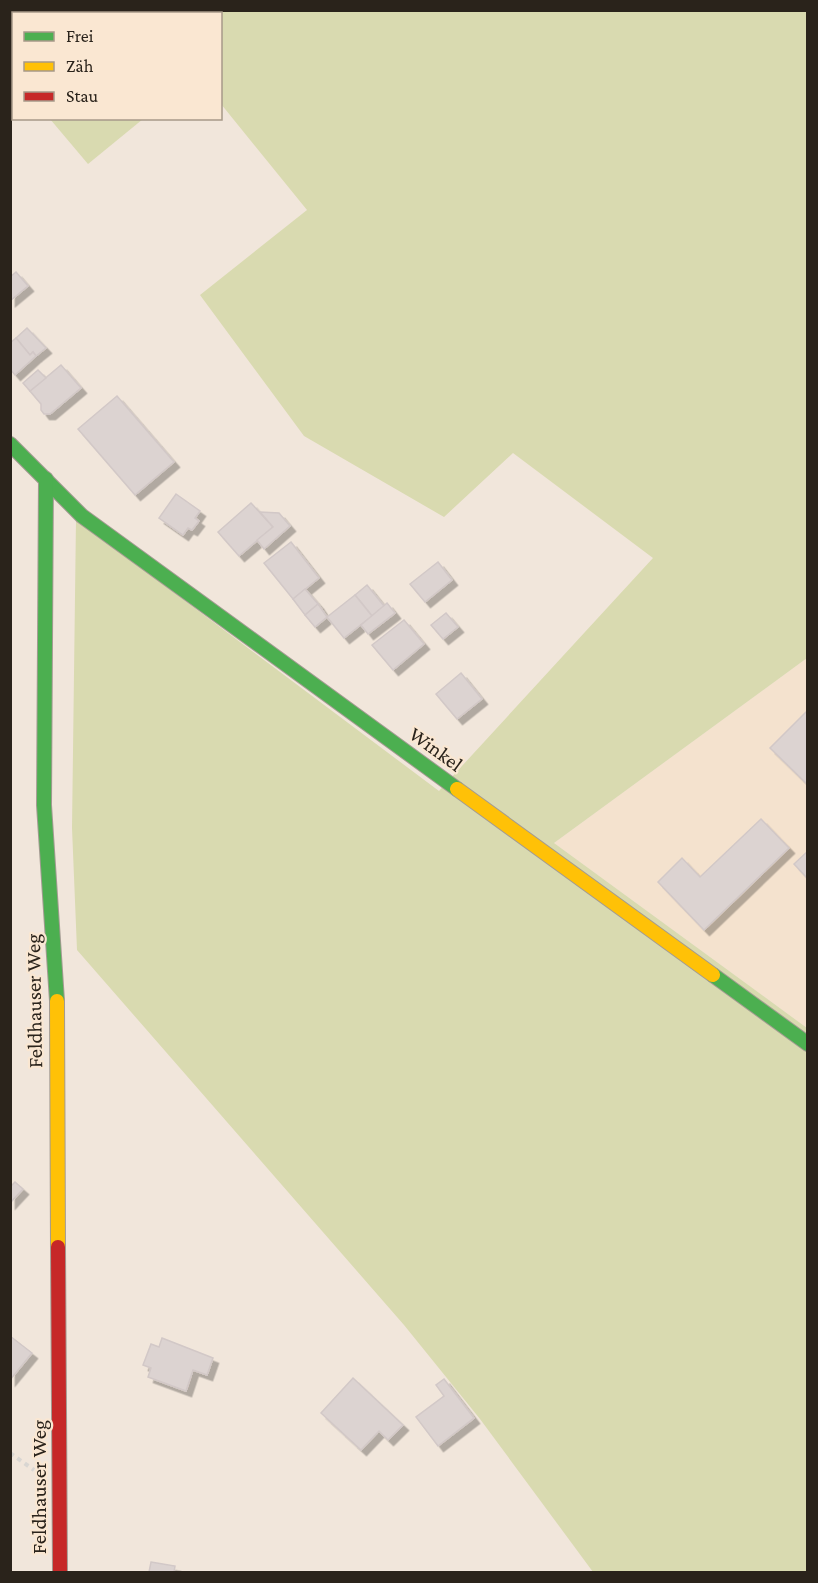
<svg xmlns="http://www.w3.org/2000/svg" width="818" height="1583" viewBox="0 0 818 1583" font-family="'Crimson Pro',serif">
<defs>
<filter id="shadow"><feDropShadow dx="5.5" dy="5.5" stdDeviation="0" flood-color="#0004"/></filter>
</defs>
<rect width="100%" height="100%" fill="#f1e6db"/>
<path fill="#f4e2ce" d="M807,658V1028L554,843Z"/>
<g fill="#d9dab0">
<path d="M10,11H807V658L554,843L807,1028V1572H593L480,1419L404,1325L77,950L72,828L76,519L439,791L653,558L513,453L444,517L304,436L200,295L307,210L221,104L220,14H14L13,73L10,70Z"/>
<path d="M50,119H143L88,164Z"/>
</g>
<g fill="#dcd3d1" stroke="#d2c8c7" stroke-width="1.5" filter="url(#shadow)">
<path d="M16,272L28,286L10,301V277Z"/>
<path d="M27,328L46,348L36,356L33,352L30,355L16,338Z"/>
<path d="M16,338L30,355L33,352L36,356L15,375L10,369V343Z"/>
<path d="M61,365L81,388L50,414H44L41,410V404L30,391Z"/>
<path d="M38,370L46,378L30,391L23,383Z"/>
<path d="M117,396L174,462L135,495L78,429Z"/>
<path d="M176,494L200,511L195,518L199,521L192,530L188,528L183,535L159,518Z"/>
<path d="M251,503L273,527L239,556L218,532Z"/>
<path d="M260,512L279,513L290,526L264,549L257,540L273,527Z"/>
<path d="M291,542L319,578L293,599L264,563Z"/>
<path d="M438,562L452,580L425,602L410,584Z"/>
<path d="M367,585L384,606L372,616L355,595Z"/>
<path d="M305,589L318,604L305,615L293,599Z"/>
<path d="M355,595L372,616L344,638L327,617Z"/>
<path d="M387,603L395,613L368,634L361,625Z"/>
<path d="M318,604L327,617L315,627L305,615Z"/>
<path d="M446,613L458,627L443,639L431,625Z"/>
<path d="M404,620L424,644L393,670L372,645Z"/>
<path d="M461,673L482,699L457,719L436,694Z"/>
<path d="M808,710V785L770,748Z"/>
<path d="M761,819L789,848L704,930L658,882L682,858L700,877Z"/>
<path d="M808,851V879L794,864Z"/>
<path d="M15,1182L23,1189L10,1203V1187Z"/>
<path d="M10,1336L32,1353L10,1380Z"/>
<path d="M162,1338L213,1358L207,1375L193,1370L186,1391L148,1377L151,1368L143,1365L151,1344L159,1347Z"/>
<path d="M353,1378L403,1425L388,1440L379,1431L361,1450L321,1413Z"/>
<path d="M444,1379L474,1418L438,1446L416,1417L444,1396L436,1385Z"/>
<path d="M151,1562L175,1566L174,1572H149Z"/>
</g>
<g fill="none" stroke-linecap="round" stroke-linejoin="round">
<g stroke="#a39b92" stroke-width="16">
<g id="fast">
<path d="M10,444L82,516L457,789"/>
<path d="M46,479L44,805L57,1001"/>
<path d="M713,975L808,1044"/>
</g>
</g>
<g stroke="#a39b92" stroke-width="16">
<g id="slow">
<path d="M457,789L713,975"/>
<path d="M57,1001L58,1247"/>
</g>
</g>
<g stroke="#a39b92" stroke-width="16">
<path id="jam" d="M58,1247L60,1572"/>
</g>
<path stroke="#d9d6d2" stroke-width="4" stroke-dasharray="4.5 4.5" stroke-linecap="butt" d="M10,1453L34,1470"/>
<use href="#fast" stroke="#4caf50" stroke-width="14"/>
<use href="#slow" stroke="#ffc107" stroke-width="14"/>
<use href="#jam" stroke="#c62828" stroke-width="14"/>
</g>
<g text-anchor="middle" dominant-baseline="central" stroke-width="4.5" stroke-linejoin="round" paint-order="stroke">
<g font-size="21" fill="#2a231b" stroke="#fae7d2">
<text transform="translate(436 749) rotate(36)">Winkel</text>
<text transform="translate(34 1001) rotate(-91)">Feldhauser Weg</text>
<text transform="translate(39 1487) rotate(-90)">Feldhauser Weg</text>
</g>
</g>
<rect width="818" height="1583" fill="none" stroke="#2a231b" stroke-width="24"/>
<rect x="12" y="12" width="210" height="108" fill="#fae7d2" stroke="#a79989" stroke-width="1.5"/>
<rect x="24" y="32" width="30" height="9" fill="#4caf50" stroke="#a79989" stroke-width="1.5"/>
<text x="66" y="42" font-size="18" fill="#2a231b">Frei</text>
<rect x="24" y="62" width="30" height="9" fill="#ffc107" stroke="#a79989" stroke-width="1.5"/>
<text x="66" y="72" font-size="18" fill="#2a231b">Zäh</text>
<rect x="24" y="92" width="30" height="9" fill="#c62828" stroke="#a79989" stroke-width="1.5"/>
<text x="66" y="102" font-size="18" fill="#2a231b">Stau</text>
</svg>
